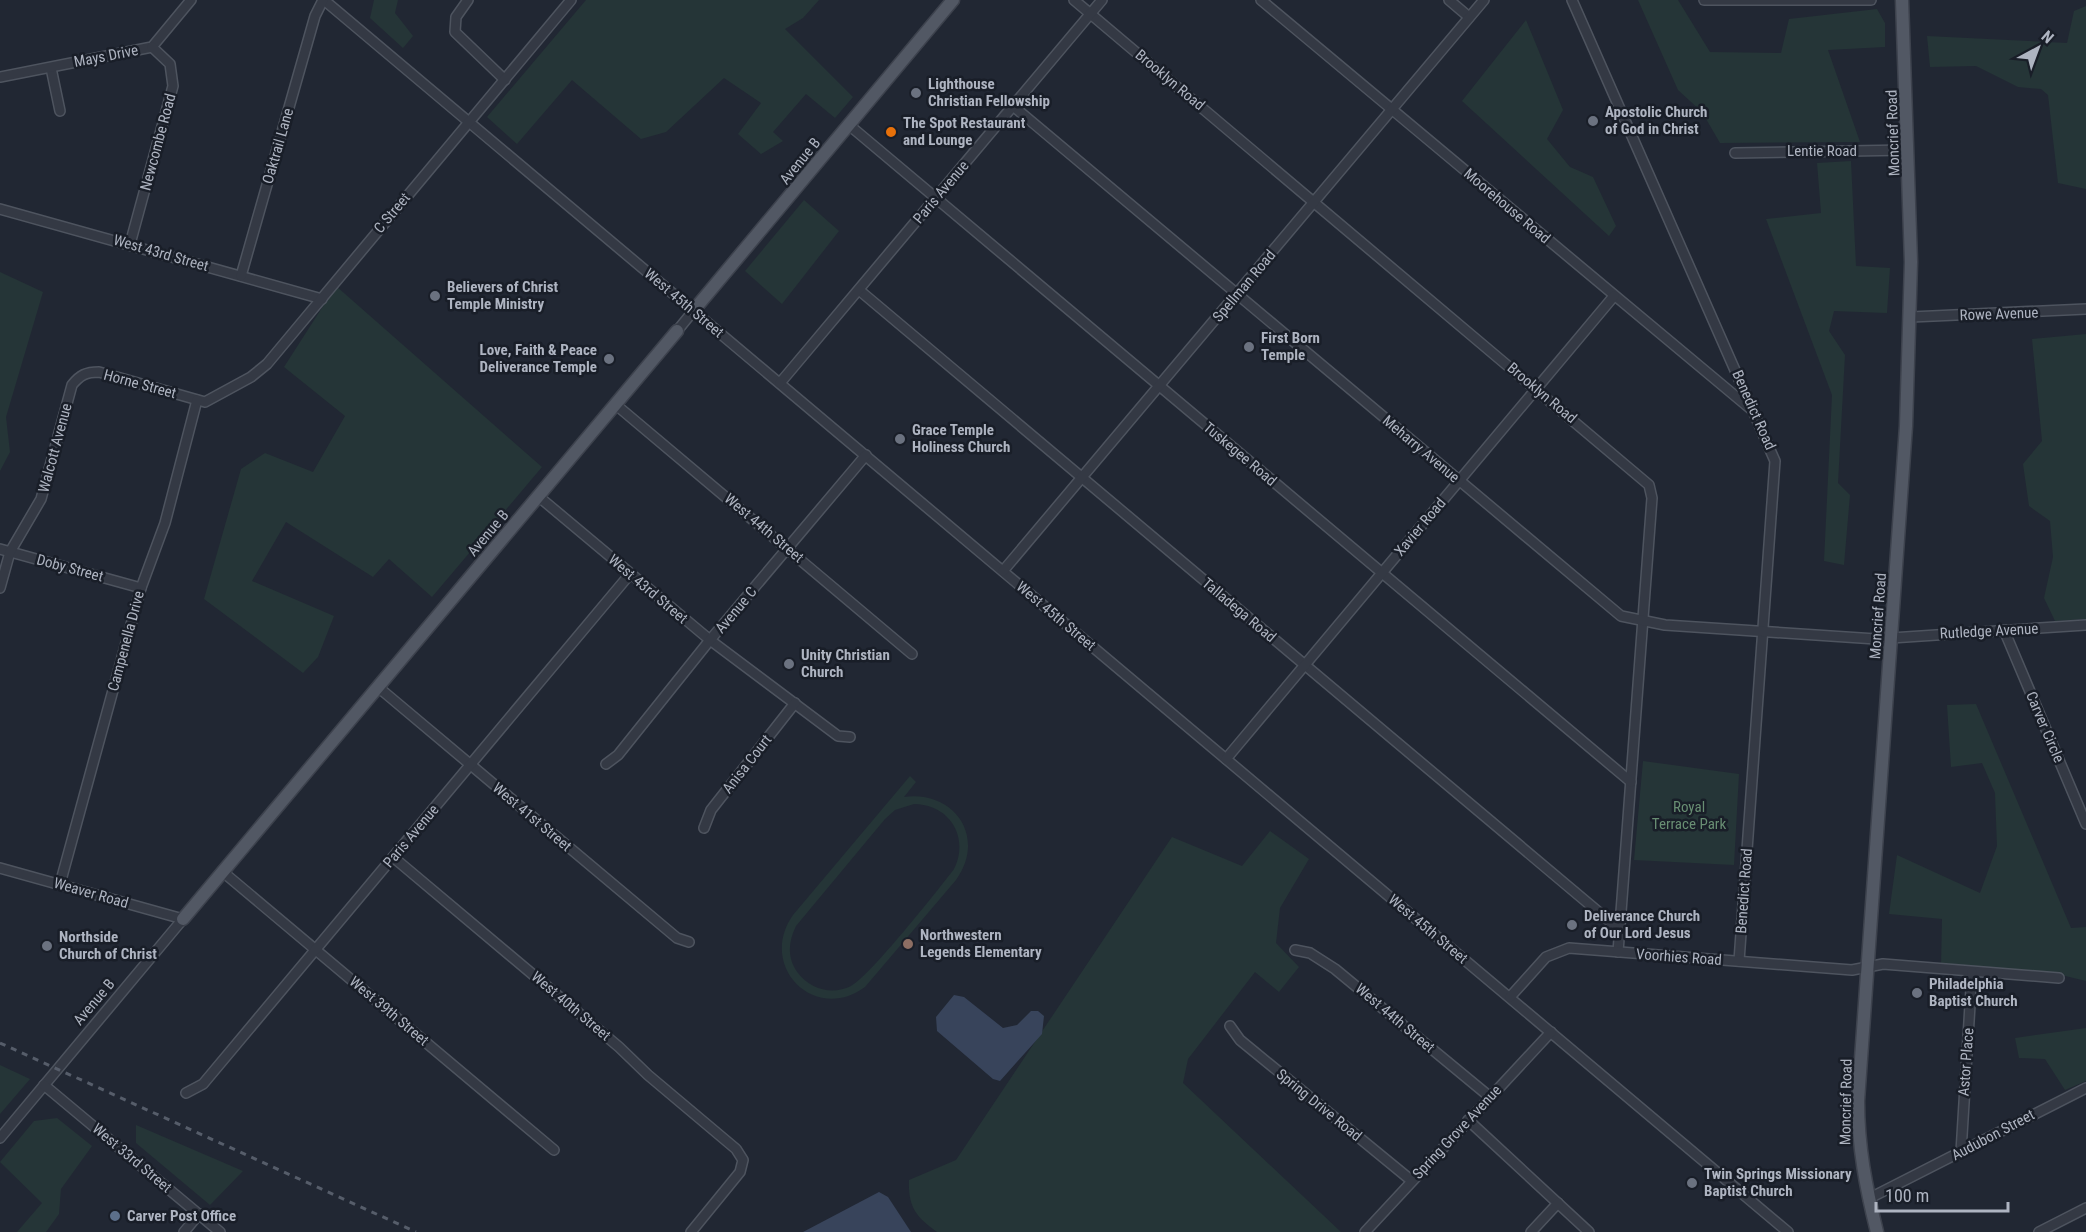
<svg xmlns="http://www.w3.org/2000/svg" width="2086" height="1232" viewBox="0 0 2086 1232" font-family="'Roboto Condensed',sans-serif">
<rect width="100%" height="100%" fill="#212733"/>
<g fill="#253537" fill-rule="evenodd">
<path d="M374,0H398L395,13L413,36L403,48L370,18Z"/>
<path d="M586,0H819L803,18L785,29L853,97L835,118L806,94L773,132L783,141L761,154L738,134L761,103L724,78L666,132L641,139L572,80L517,144L487,117Z"/>
<path d="M1638,0H1678L1710,52L1781,53L1789,19L1877,9L1885,23V47L1828,50L1860,142L1720,143L1702,112L1678,90Z"/>
<path d="M2086,6V189L2058,183L2048,95L2041,89L2018,87L1976,66L1930,67L1927,36L2067,43L2074,11Z"/>
<path d="M1526,20L1563,110L1547,139L1570,167L1593,177L1616,226L1609,236L1462,101Z"/>
<path d="M1851,161L1856,266L1890,268L1887,313L1834,311L1829,331L1845,355L1838,483L1850,495L1844,565L1824,561L1832,395L1766,219L1821,213L1817,163Z"/>
<path d="M804,200L839,231L782,304L745,271Z"/>
<path d="M0,272L43,292L6,417L10,452L0,471Z"/>
<path d="M336,286L542,467L432,597L389,559L373,577L286,522L252,581L334,616L318,657L303,673L204,599L241,469L265,453L313,472L345,416L284,367Z"/>
<path d="M2086,334V619L2055,621L2044,598L2053,557L2050,521L2029,506L2023,464L2042,441L2032,339Z"/>
<path d="M1976,704L2071,928L2086,927V981L2057,974L1941,965L1942,919L1889,914L1897,855L1980,893L1997,846L1995,793L1982,763L1951,767L1947,705Z"/>
<path d="M1643,761L1739,774L1734,865L1634,860Z"/>
<path d="M910,776L916,782L904,797C954,790 987,837 956,880L865,987C815,1024 757,966 793,915ZM914,804C949,804 970,837 954,869C938,890 870,976 851,986C833,995 811,990 798,973C787,959 788,942 796,926L885,819L895,810Z"/>
<path d="M1270,831L1309,859L1280,908L1276,943L1299,967L1279,992L1255,972L1188,1059L1183,1083L1341,1232H937C916,1217 908,1207 909,1180L956,1160L1172,837L1242,866Z"/>
<path d="M2086,1028V1081L2065,1090L2045,1059L2019,1058L2015,1038Z"/>
<path d="M0,1065L30,1079L0,1114Z"/>
<path d="M57,1118L92,1146L61,1189L59,1214L46,1232H17L42,1203L0,1162L34,1121Z"/>
<path d="M136,1125L243,1171L210,1205L136,1143Z"/>
</g>
<g fill="#38445b">
<path d="M954,995L964,997L1003,1028L1017,1025L1031,1011H1038L1044,1016L1042,1034L1000,1081L993,1079L937,1031L936,1017Z"/>
<path d="M879,1192L888,1197L911,1232H803Z"/>
</g>
<g fill="none" stroke-linecap="round" stroke-linejoin="round">
<g stroke="#4e545f" stroke-width="12">
<g id="minor">
<path d="M324,0L1788,1232"/>
<path d="M468,0L456,17L455,32L505,80"/>
<path d="M1074,0L1649,485L1652,498L1618,952"/>
<path d="M1261,0L1752,410"/>
<path d="M1449,0L1469,17"/>
<path d="M1572,0L1775,461L1739,961"/>
<path d="M1704,0H1871"/>
<path d="M51,68L60,111"/>
<path d="M0,77L152,47L191,0"/>
<path d="M1013,106L1621,616L1665,625L1876,639L2086,625"/>
<path d="M849,125L1631,782"/>
<path d="M1735,153L1908,150"/>
<path d="M0,209L322,299"/>
<path d="M130,244L173,86L170,64L152,47"/>
<path d="M241,276L315,16L323,0"/>
<path d="M859,290L1620,930"/>
<path d="M1911,317L2086,309"/>
<path d="M677,331L694,310"/>
<path d="M780,383L1102,0"/>
<path d="M615,404L912,654"/>
<path d="M538,496L710,640L838,736L850,737"/>
<path d="M0,549L141,588"/>
<path d="M1003,571L1484,0"/>
<path d="M0,588L10,552L41,499L72,385C80,375 86,372 99,372L205,402L251,377L267,364L571,0"/>
<path d="M2004,630L2086,824"/>
<path d="M378,687L677,938L689,942"/>
<path d="M1226,759L1614,296"/>
<path d="M606,764L618,755L710,640L866,455"/>
<path d="M704,828L711,810L795,703"/>
<path d="M393,857L619,1047L648,1075L736,1149L743,1160L740,1172L691,1232"/>
<path d="M0,868L183,919L0,1138"/>
<path d="M223,872L554,1150"/>
<path d="M60,884L141,588L165,523L197,400"/>
<path d="M1295,950L1310,953L1335,969L1490,1097"/>
<path d="M1510,997L1546,957L1569,948L1852,970L1883,964L2059,978"/>
<path d="M1230,1026L1240,1040L1412,1181"/>
<path d="M44,1085L220,1232"/>
<path d="M186,1093L203,1084L630,574"/>
<path d="M1468,1120L1589,1232"/>
<path d="M1961,1152L1972,972"/>
<path d="M1868,1199L2086,1088"/>
<path d="M184,1232L199,1214"/>
<path d="M1365,1232L1551,1032"/>
<path d="M1531,1232L1558,1203"/>
<path d="M2039,1232L2086,1208"/>
</g>
</g>
<g stroke="#3d424d" stroke-width="15">
<g id="major">
<path d="M694,310L953,0"/>
<path d="M183,919L677,331"/>
<path d="M1877,1232C1866,1188 1858,1147 1858,1101L1906,426L1911,262L1902,0"/>
</g>
</g>
<use href="#minor" stroke="#343944" stroke-width="9"/>
<use href="#major" stroke="#525864" stroke-width="12"/>
<path stroke="#565d6a" stroke-width="3" stroke-dasharray="6 6" stroke-linecap="butt" d="M0,1043L416,1232"/>
</g>
<g fill="#6b7280" stroke="#191e28" stroke-width="2">
<circle cx="916" cy="93" r="6"/>
<circle cx="1593" cy="121" r="6"/>
<circle cx="435" cy="296" r="6"/>
<circle cx="1249" cy="347" r="6"/>
<circle cx="609" cy="359" r="6"/>
<circle cx="900" cy="439" r="6"/>
<circle cx="789" cy="664" r="6"/>
<circle cx="1572" cy="925" r="6"/>
<circle cx="47" cy="946" r="6"/>
<circle cx="1917" cy="993" r="6"/>
<circle cx="1692" cy="1183" r="6"/>
</g>
<circle fill="#e8710a" stroke="#191e28" stroke-width="2" cx="891" cy="132" r="6"/>
<circle fill="#8d6e63" stroke="#191e28" stroke-width="2" cx="908" cy="944" r="6"/>
<circle fill="#5c6f8a" stroke="#191e28" stroke-width="2" cx="115" cy="1216" r="6"/>
<g text-anchor="middle" dominant-baseline="central" stroke-width="5" stroke-linejoin="round" paint-order="stroke">
<g font-size="15" fill="#aeb4c1" stroke="#191e28">
<text transform="translate(106 56) rotate(-11)">Mays Drive</text>
<text transform="translate(1170 80) rotate(40)">Brooklyn Road</text>
<text transform="translate(1893 133) rotate(-92)">Moncrief Road</text>
<text transform="translate(158 142) rotate(-75)">Newcombe Road</text>
<text transform="translate(278 146) rotate(-74)">Oaktrail Lane</text>
<text x="1822" y="151">Lentie Road</text>
<text transform="translate(800 161) rotate(-51)">Avenue B</text>
<text transform="translate(941 192) rotate(-50)">Paris Avenue</text>
<text transform="translate(1507 206) rotate(40)">Moorehouse Road</text>
<text transform="translate(392 213) rotate(-50)">C Street</text>
<text transform="translate(161 253) rotate(16)">West 43rd Street</text>
<text transform="translate(1244 286) rotate(-50)">Spellman Road</text>
<text transform="translate(684 303) rotate(40)">West 45th Street</text>
<text transform="translate(1999 314) rotate(-2)">Rowe Avenue</text>
<text transform="translate(140 384) rotate(15)">Horne Street</text>
<text transform="translate(1542 393) rotate(40)">Brooklyn Road</text>
<text transform="translate(1754 410) rotate(66)">Benedict Road</text>
<text transform="translate(55 448) rotate(-75)">Walcott Avenue</text>
<text transform="translate(1421 449) rotate(40)">Meharry Avenue</text>
<text transform="translate(1240 454) rotate(40)">Tuskegee Road</text>
<text transform="translate(1420 527) rotate(-50)">Xavier Road</text>
<text transform="translate(764 528) rotate(40)">West 44th Street</text>
<text transform="translate(488 533) rotate(-50)">Avenue B</text>
<text transform="translate(70 568) rotate(15)">Doby Street</text>
<text transform="translate(648 589) rotate(40)">West 43rd Street</text>
<text transform="translate(736 610) rotate(-50)">Avenue C</text>
<text transform="translate(1239 610) rotate(40)">Talladega Road</text>
<text transform="translate(1056 616) rotate(40)">West 45th Street</text>
<text transform="translate(1878 616) rotate(-86)">Moncrief Road</text>
<text transform="translate(1989 631) rotate(-3)">Rutledge Avenue</text>
<text transform="translate(126 641) rotate(-75)">Campenella Drive</text>
<text transform="translate(2045 727) rotate(67)">Carver Circle</text>
<text transform="translate(747 764) rotate(-52)">Anisa Court</text>
<text transform="translate(532 817) rotate(40)">West 41st Street</text>
<text transform="translate(411 836) rotate(-50)">Paris Avenue</text>
<text transform="translate(1744 891) rotate(-86)">Benedict Road</text>
<text transform="translate(91 893) rotate(16)">Weaver Road</text>
<text transform="translate(1428 929) rotate(40)">West 45th Street</text>
<text transform="translate(1679 957) rotate(4)">Voorhies Road</text>
<text transform="translate(94 1002) rotate(-50)">Avenue B</text>
<text transform="translate(571 1006) rotate(40)">West 40th Street</text>
<text transform="translate(389 1011) rotate(40)">West 39th Street</text>
<text transform="translate(1395 1018) rotate(40)">West 44th Street</text>
<text transform="translate(1966 1062) rotate(-86)">Astor Place</text>
<text transform="translate(1846 1102) rotate(-89)">Moncrief Road</text>
<text transform="translate(1319 1105) rotate(39)">Spring Drive Road</text>
<text transform="translate(1457 1132) rotate(-47)">Spring Grove Avenue</text>
<text transform="translate(1993 1135) rotate(-28)">Audubon Street</text>
<text transform="translate(132 1158) rotate(40)">West 33rd Street</text>
</g>
<g font-size="15" font-weight="bold" fill="#aeb4c1" stroke="#191e28" text-anchor="start">
<text x="928" y="84">Lighthouse<tspan x="928" dy="17">Christian Fellowship</tspan></text>
<text x="1605" y="112">Apostolic Church<tspan x="1605" dy="17">of God in Christ</tspan></text>
<text x="903" y="123">The Spot Restaurant<tspan x="903" dy="17">and Lounge</tspan></text>
<text x="447" y="287">Believers of Christ<tspan x="447" dy="17">Temple Ministry</tspan></text>
<text x="1261" y="338">First Born<tspan x="1261" dy="17">Temple</tspan></text>
<text x="597" y="350" text-anchor="end">Love, Faith &amp; Peace<tspan x="597" dy="17">Deliverance Temple</tspan></text>
<text x="912" y="430">Grace Temple<tspan x="912" dy="17">Holiness Church</tspan></text>
<text x="801" y="655">Unity Christian<tspan x="801" dy="17">Church</tspan></text>
<text x="1584" y="916">Deliverance Church<tspan x="1584" dy="17">of Our Lord Jesus</tspan></text>
<text x="920" y="935">Northwestern<tspan x="920" dy="17">Legends Elementary</tspan></text>
<text x="59" y="937">Northside<tspan x="59" dy="17">Church of Christ</tspan></text>
<text x="1929" y="984">Philadelphia<tspan x="1929" dy="17">Baptist Church</tspan></text>
<text x="1704" y="1174">Twin Springs Missionary<tspan x="1704" dy="17">Baptist Church</tspan></text>
<text x="127" y="1216">Carver Post Office</text>
</g>
<g font-size="15" fill="#688e73" stroke="#191e28">
<text x="1689" y="807">Royal<tspan x="1689" dy="17">Terrace Park</tspan></text>
</g>
</g>
<g transform="translate(2038 48) rotate(41)" stroke="#191e28" stroke-width="4.5" paint-order="stroke">
<path d="M0-4.5L10 22L0 15L-10 22Z" fill="#aeb4c1"/>
<text y="-9" font-size="16" font-weight="bold" text-anchor="middle" fill="#aeb4c1">N</text>
</g>
<path d="M1876 1202v9h132v-9" fill="none" stroke="#aeb4c1" stroke-width="3"/>
<text x="1885" y="1202" font-size="18" fill="#aeb4c1" stroke="#191e28" stroke-width="4.5" paint-order="stroke">100 m</text>
</svg>
